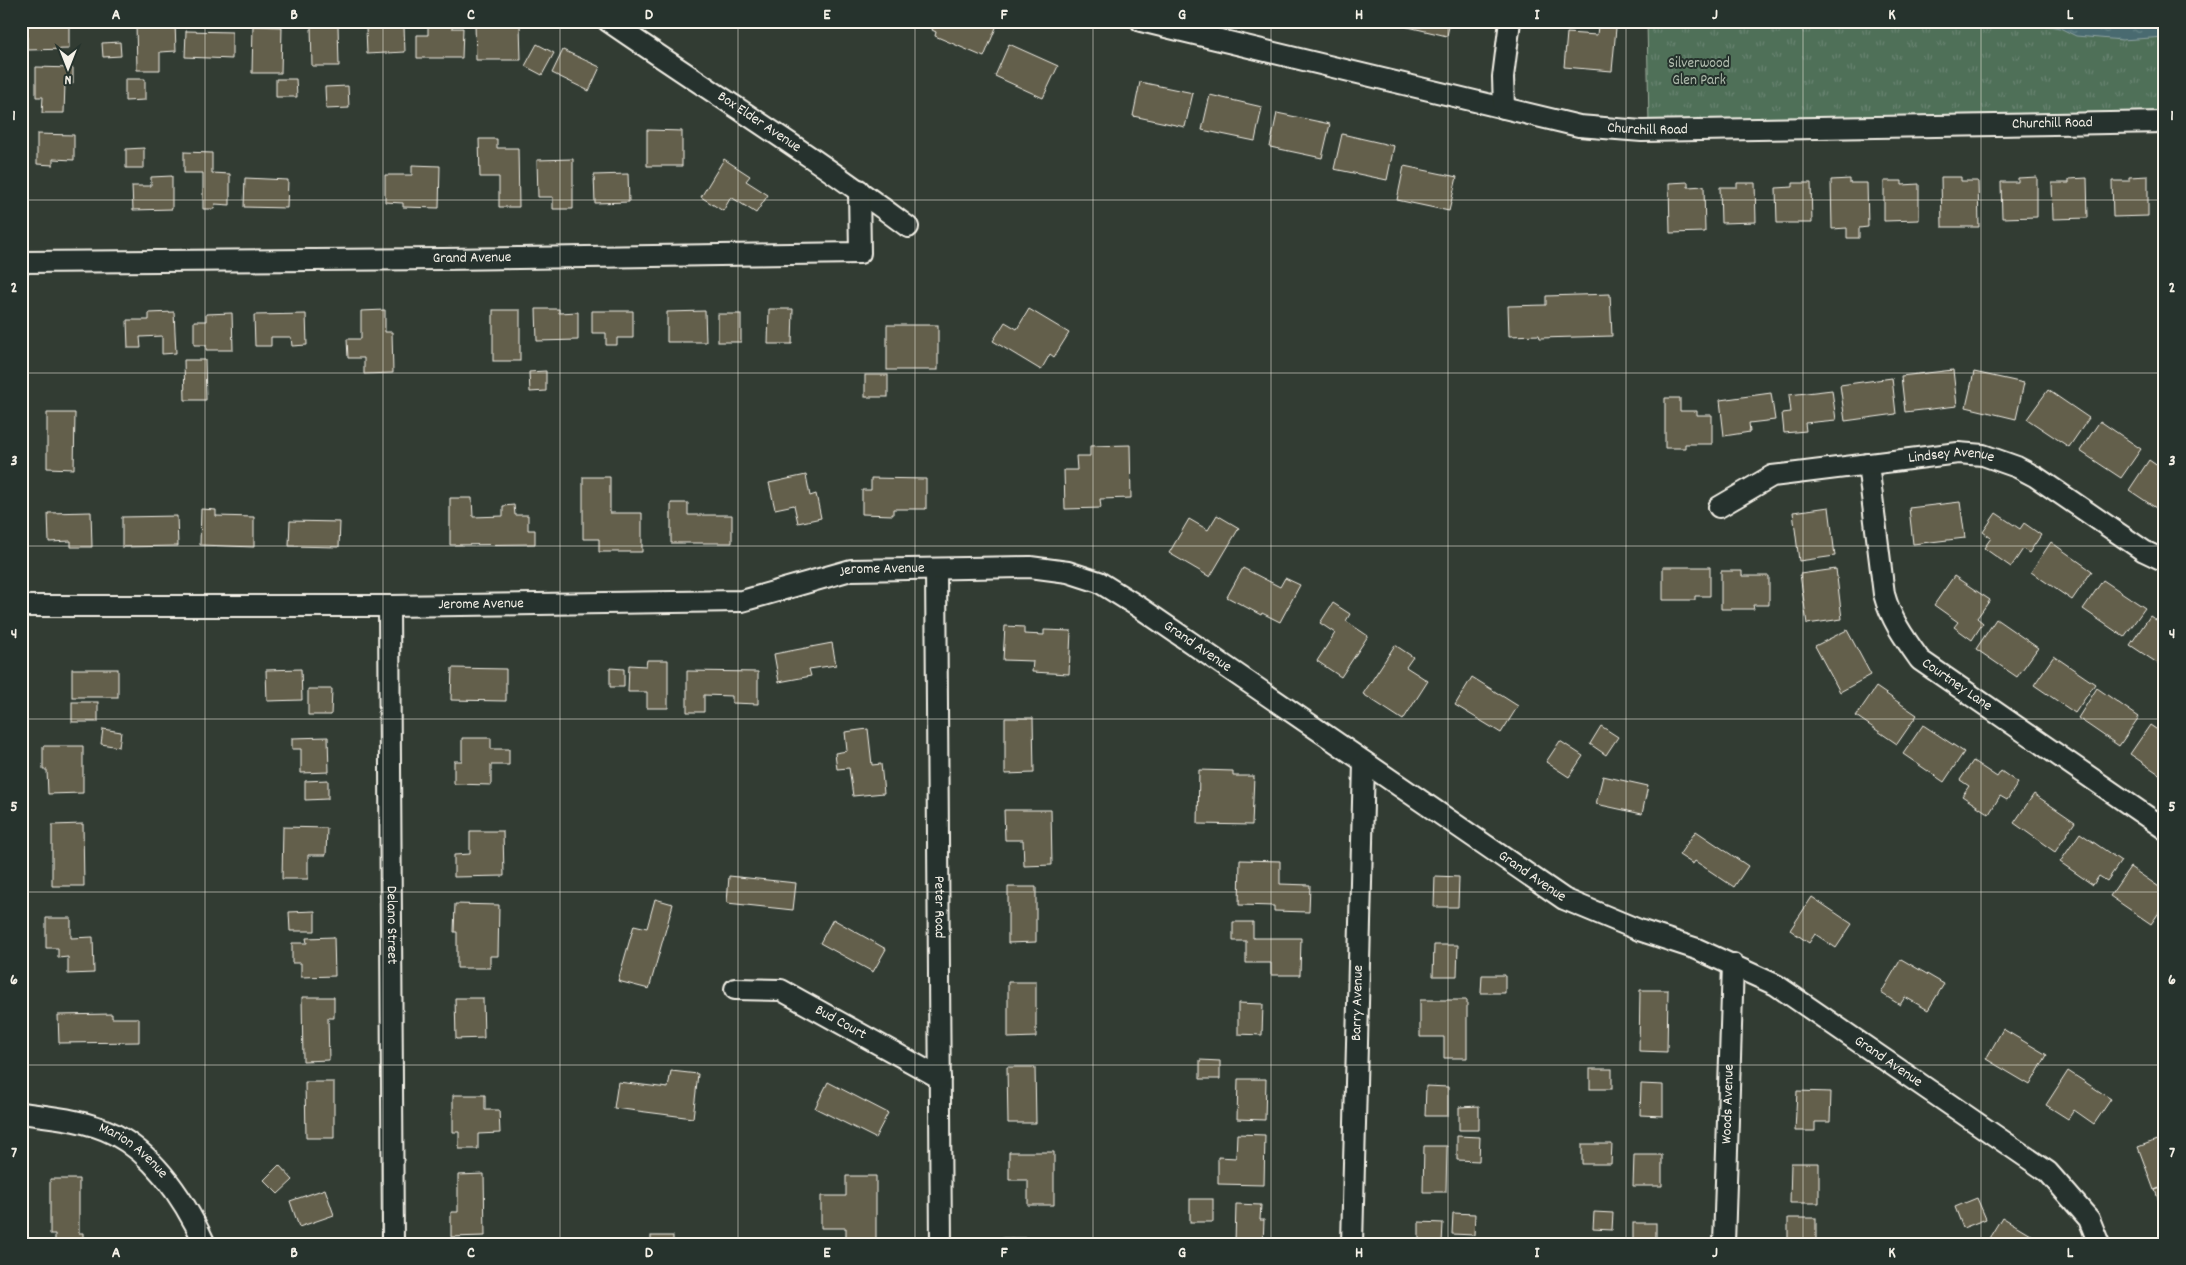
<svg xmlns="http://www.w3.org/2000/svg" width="2186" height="1265" viewBox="0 0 2186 1265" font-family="Dekko,sans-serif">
<defs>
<pattern id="grass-tufts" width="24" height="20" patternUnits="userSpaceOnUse" patternTransform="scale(1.25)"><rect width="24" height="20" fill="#4f6f59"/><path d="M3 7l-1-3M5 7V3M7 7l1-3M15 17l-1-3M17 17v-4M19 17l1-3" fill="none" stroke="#698471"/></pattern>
<pattern id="water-ripples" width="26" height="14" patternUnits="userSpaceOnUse" patternTransform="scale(1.25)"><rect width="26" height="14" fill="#496b70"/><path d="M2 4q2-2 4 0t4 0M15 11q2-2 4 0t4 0" fill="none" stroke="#648184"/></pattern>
</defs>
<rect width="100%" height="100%" fill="#323c33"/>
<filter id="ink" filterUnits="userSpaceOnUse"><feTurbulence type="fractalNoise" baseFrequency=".02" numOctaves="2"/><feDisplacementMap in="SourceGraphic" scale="10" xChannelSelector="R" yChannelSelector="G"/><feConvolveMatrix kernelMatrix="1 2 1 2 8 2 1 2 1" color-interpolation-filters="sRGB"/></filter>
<g filter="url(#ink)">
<path fill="url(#grass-tufts)" stroke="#a2b0a0" d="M1647,21H2165V115L1649,124Z"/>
<path fill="url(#water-ripples)" stroke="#8da1a0" d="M2020,21H2165V37L2122,40L2076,36L2060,28Z"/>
<g fill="#635f4c" stroke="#f4f1e8">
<path d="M441,21H452V28H463L462,58H417V35H428V24H441Z"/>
<path d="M935,21H988L997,25L984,57L935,36L936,32L932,30Z"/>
<path d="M1395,21H1450L1447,36L1395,24Z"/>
<path d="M69,23V49L27,50V24Z"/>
<path d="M136,23H175L176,51L160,52V70H137Z"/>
<path d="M475,24H520L521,60H476Z"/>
<path d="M253,26L282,27L281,73H252Z"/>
<path d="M311,26H338L339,66H312Z"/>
<path d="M1598,26L1616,28L1612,71L1564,67L1567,33L1597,35Z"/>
<path d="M404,27L405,52L367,54L366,28Z"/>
<path d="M186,31L232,32V59L185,57Z"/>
<path d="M120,42L121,56L103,57L102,43Z"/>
<path d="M537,44L554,53L542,75L525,66Z"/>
<path d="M1009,44L1058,66L1043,98L995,76Z"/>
<path d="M563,50L600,67L589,91L552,73Z"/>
<path d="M36,67L73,68V84L65,83L64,113H42L43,97H36Z"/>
<path d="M125,79H145V100L125,101Z"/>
<path d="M276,79H296L297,97H276Z"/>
<path d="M1140,82L1193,93L1185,127L1133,116Z"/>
<path d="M348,86L349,108L326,109L325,87Z"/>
<path d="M1210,95L1262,107L1255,141L1202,130Z"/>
<path d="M1277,113L1330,124L1322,158L1270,147Z"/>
<path d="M647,130L682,131V166H647Z"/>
<path d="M37,134L74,135V160L53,159V165L37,164Z"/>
<path d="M1342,134L1394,146L1387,180L1334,169Z"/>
<path d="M479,139H497V148H518L519,207H499V177H480Z"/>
<path d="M144,148V168H126V149Z"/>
<path d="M184,152L212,153V173L230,174V205L215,204L214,209H203V173H184Z"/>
<path d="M573,159V209H553V197H538L537,160Z"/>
<path d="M724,159L750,176L746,181L768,195L756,213L731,197L723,211L701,197Z"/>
<path d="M412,165L440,166L439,208L403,207V203L385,202V175H412Z"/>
<path d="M1404,166L1457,177L1449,211L1397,200Z"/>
<path d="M628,174L629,202L595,203L594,175Z"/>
<path d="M172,176V209L133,210L132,186H151V177Z"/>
<path d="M2148,176V216L2113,217L2112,181H2129V177Z"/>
<path d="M1941,177H1961V181H1978L1979,227H1942Z"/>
<path d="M2037,177V217L2002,218L2001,182H2018V178Z"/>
<path d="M245,178L288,180L287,208L244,207Z"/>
<path d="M2087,178L2088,218L2053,219L2052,183H2069V179Z"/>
<path d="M1850,179V183H1867L1868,227L1859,228V238H1847V228L1832,229L1831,180Z"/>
<path d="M1884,181H1902V185L1919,184V220L1884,221Z"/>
<path d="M1688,182V187L1704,186L1705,232L1670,233L1669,183Z"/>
<path d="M1737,183H1755L1756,222L1721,223L1720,187H1737Z"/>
<path d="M1793,183H1811L1812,223H1777L1776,188L1793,187Z"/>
<path d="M1610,294L1612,336L1540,338L1539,335L1509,336L1508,306L1546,305V296Z"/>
<path d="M536,309H559V313L578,312V340L537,341Z"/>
<path d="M769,309H793L792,344H768Z"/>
<path d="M1029,309L1069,333L1054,357L1050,354L1041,370L993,341L1005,322L1017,329Z"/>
<path d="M385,310V332H392L393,373L364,374V358H348L347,339H361V311Z"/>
<rect x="493" y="310" width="27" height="51"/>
<path d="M592,311H633V338H617V345H606V333H592Z"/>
<path d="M705,311L706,342H667V312Z"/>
<path d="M174,312L176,353L162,354V336L140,337L141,348H128L127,320H149V313Z"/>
<path d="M232,313L233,350H206V345H194V321H206V314Z"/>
<path d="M306,314L307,345L292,346L291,337H271V346H255L254,315Z"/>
<rect x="718" y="314" width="23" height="28"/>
<rect x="887" y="325" width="51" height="45"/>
<path d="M184,360H205L206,400H185Z"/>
<path d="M1953,370L1957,406L1905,412L1901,376Z"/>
<path d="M546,371V391L530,392L529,372Z"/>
<path d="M1974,372L2024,383L2016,419L1966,407Z"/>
<rect x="865" y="375" width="23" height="22"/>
<path d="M1892,378L1896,414L1845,421L1840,385Z"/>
<path d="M1832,390L1836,420L1805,423L1806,431L1784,433L1782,413L1791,412L1789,395Z"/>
<path d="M2048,390L2089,418L2069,447L2027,419Z"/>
<path d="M1771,393L1775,420L1749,423L1750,432L1724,436L1720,400Z"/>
<path d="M1665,398H1680V411H1697V415H1712V444H1685V448H1665Z"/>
<path d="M47,413H75L74,469L47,468Z"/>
<path d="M2100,421L2141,449L2121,478L2080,451Z"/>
<path d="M1130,445L1131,498L1100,499L1101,508L1065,509L1064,470H1077L1076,456H1090V446Z"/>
<path d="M2149,460L2165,471V514L2129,490Z"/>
<path d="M806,475L810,496L816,494L821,518L798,523L794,505L775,509L769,483Z"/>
<path d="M583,477H610V513H642V552H599V539H583Z"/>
<path d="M871,478L926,479V509H893V515L862,514V490H871Z"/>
<path d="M450,498H472L473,517L503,516V506L514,505L515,515H528V530H535V544L450,545Z"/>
<path d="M1960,502L1965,538L1913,544L1909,508Z"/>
<path d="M671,503H688V515H732V543H671Z"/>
<path d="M1829,507L1835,556L1799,561L1793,512Z"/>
<path d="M201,509L216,510V516L254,517V547L200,545Z"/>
<path d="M91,512L92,547H71V541L49,542L48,513Z"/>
<path d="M1996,513L2020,529L2024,523L2041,535L2029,553L2023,549L2011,567L1984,548L1991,538L1983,532Z"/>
<path d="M1217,515L1239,528L1210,577L1169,553L1189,519L1208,530Z"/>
<path d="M177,516L178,546L122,547V517Z"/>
<path d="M290,521L340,522L339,547L289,546Z"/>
<path d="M2051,542L2092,571L2072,600L2031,572Z"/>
<path d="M1663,567H1710V596H1695V600H1663Z"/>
<path d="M1243,568L1280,587L1285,578L1300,585L1280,622L1262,613L1261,615L1227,597Z"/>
<path d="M1836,569L1842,619L1807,624L1800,574Z"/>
<path d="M1721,571H1742V576H1769V605H1753L1754,609H1721Z"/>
<path d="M1954,576L1990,600L1977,618L1983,623L1972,640L1954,627L1958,622L1934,605Z"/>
<path d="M2103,580L2145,608L2124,637L2083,609Z"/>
<path d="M1333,603L1350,614L1346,621L1368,636L1341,677L1317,661L1335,633L1320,623Z"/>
<path d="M2150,616L2165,626V668L2130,645Z"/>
<path d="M1996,619L2038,648L2017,677L1976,649Z"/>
<path d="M1005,626L1024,627V634L1044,635V630L1071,631L1069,674L1032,672L1033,661L1003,660Z"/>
<path d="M1847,630L1871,675L1840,692L1815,646Z"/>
<path d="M832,643L836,665L809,669L811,676L779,682L774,654Z"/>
<path d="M1395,645L1413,657L1406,667L1428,681L1403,720L1363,694Z"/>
<path d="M2054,656L2095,684L2075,713L2034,685Z"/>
<path d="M647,660H668V708H647V692H628L629,665L646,666Z"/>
<path d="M452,668L506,669V701L451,700Z"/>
<path d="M610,668L624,669V687H610Z"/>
<rect x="72" y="669" width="46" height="28"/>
<path d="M301,669L302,700L267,701L266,670Z"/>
<path d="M687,671L758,672V704L732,703V696L704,695V712H687Z"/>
<path d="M1472,677L1518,706L1501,733L1455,705Z"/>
<path d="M1876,687L1917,715L1897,744L1856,716Z"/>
<path d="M2097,688L2139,717L2119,746L2078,718Z"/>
<path d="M308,689H332L331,715H308Z"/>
<rect x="72" y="702" width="26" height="20"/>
<path d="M1005,718H1033L1034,773L1005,774Z"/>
<path d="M1923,725L1964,752L1944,782L1903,754Z"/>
<path d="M2150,725L2165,735V778L2130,754Z"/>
<path d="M1601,726L1618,737L1606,755L1590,744Z"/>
<path d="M103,729L121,732L119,747L101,744Z"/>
<path d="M868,729L872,765L881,764L884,793L853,796L849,768L837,769L835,753L847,751L845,732Z"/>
<path d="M328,737L329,772L301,773V749H292V738Z"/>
<path d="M462,738H491V749H509V765H491V785L454,784V761H462Z"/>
<path d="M1560,741L1583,756L1569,777L1546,762Z"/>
<path d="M43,746H83V793L48,794L47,770H43Z"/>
<path d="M1973,761L1997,777L2001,771L2018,783L2007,800L2000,796L1989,814L1962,796L1969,786L1960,780Z"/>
<path d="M1199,770L1233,771V776H1254L1252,825L1198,824Z"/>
<path d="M1603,776L1648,786L1642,814L1596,804Z"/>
<path d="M328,780V799L305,800V781Z"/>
<path d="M2034,794L2075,822L2055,852L2014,823Z"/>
<path d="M1004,810H1051L1052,865L1024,866L1023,840H1005Z"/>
<path d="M83,824L84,886H52V825Z"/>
<path d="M283,827L327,828L326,855H308V879H282Z"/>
<path d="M470,831H503L504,876L454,877V855L470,854Z"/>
<path d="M1696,831L1748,866L1734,887L1695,861L1693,864L1679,855Z"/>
<path d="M2080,833L2121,861L2107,881L2099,876L2093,885L2060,862Z"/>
<path d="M1240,860L1280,861V884L1310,885L1309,912L1274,911V906L1239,905Z"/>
<path d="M2130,867L2165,891V904L2151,924L2110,896Z"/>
<path d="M729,876L796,883L793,910L727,903Z"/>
<path d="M1435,876L1459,877L1458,907H1434Z"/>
<path d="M1008,887H1036V942L1008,943Z"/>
<path d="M1812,897L1852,924L1836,948L1815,934L1809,943L1790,930Z"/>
<path d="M655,899L673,904L649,989L618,981L634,925L647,928Z"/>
<path d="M455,904L499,905L498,956H490V968H457V932H454Z"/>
<path d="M315,911V931H290L289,912Z"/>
<path d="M46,918H71V938L93,937L94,973L68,974V957L58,958V948H46Z"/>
<path d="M833,919L886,949L873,972L820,943Z"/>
<path d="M1233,922H1253V938H1301L1300,975H1271V963H1246V941H1233Z"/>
<path d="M334,937L335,976L301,977V963H292V943H307L306,938Z"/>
<path d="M1434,945H1458L1457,976H1433Z"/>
<path d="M1901,959L1944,984L1928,1010L1905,997L1900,1005L1881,993Z"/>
<path d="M1482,975H1505V993H1481Z"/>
<path d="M1008,982H1036V1037L1008,1038Z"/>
<path d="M1640,990H1668L1667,1052L1639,1051Z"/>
<path d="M302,997H334V1018H328L329,1060L303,1061Z"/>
<path d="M455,998H483L484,1038L456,1039Z"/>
<path d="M1420,1000H1467V1058H1444V1037H1420Z"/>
<path d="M1238,1003L1263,1004L1262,1035L1238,1034Z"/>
<path d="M112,1014V1018H139V1042L59,1043L58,1015Z"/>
<path d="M2003,1029L2047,1055L2030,1085L1986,1059Z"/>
<path d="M1200,1060L1220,1061V1079H1200Z"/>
<path d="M1007,1067H1035L1036,1123H1008Z"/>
<rect x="1590" y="1069" width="22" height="20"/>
<path d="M671,1071L698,1074L693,1118L614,1108L618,1082L668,1088Z"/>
<path d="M2068,1071L2111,1099L2094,1124L2074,1110L2068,1119L2046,1105Z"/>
<path d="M1238,1079H1266L1265,1120L1237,1119Z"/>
<path d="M305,1082H334V1138H306Z"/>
<path d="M828,1082L888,1113L875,1138L815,1108Z"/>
<path d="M1641,1084L1663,1085V1116L1640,1115Z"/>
<path d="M1426,1086L1448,1087V1116H1425Z"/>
<path d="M1797,1091L1831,1092L1830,1122H1815V1131H1795Z"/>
<path d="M453,1095H485V1110H499L500,1133L478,1134V1149H459V1132H453Z"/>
<path d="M1479,1106V1130H1459V1107Z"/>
<path d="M1237,1134L1265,1135L1264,1185L1218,1184V1157L1236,1158Z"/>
<path d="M1457,1136L1480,1137L1479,1161L1457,1160Z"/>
<path d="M2162,1138L2165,1145V1186L2154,1190L2138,1147Z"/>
<path d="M1582,1144H1612L1611,1164H1582Z"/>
<path d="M1424,1146H1447L1446,1192H1423Z"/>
<path d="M1009,1152H1054V1205H1028V1180H1009Z"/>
<path d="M1634,1155H1662V1186H1633Z"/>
<path d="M1791,1163H1819V1203H1790Z"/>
<path d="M279,1165L293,1180L278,1194L264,1180Z"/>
<path d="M484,1174L485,1236L451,1237V1212H458V1175Z"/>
<path d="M846,1176H876V1240H846V1228H821V1196H846Z"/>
<path d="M50,1179H79V1233H83V1244H55V1234H50Z"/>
<path d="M2165,1187V1206L2161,1207L2155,1190Z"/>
<path d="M325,1189L334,1215L299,1227L290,1201Z"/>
<path d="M1977,1198L1986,1219L1963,1228L1955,1207Z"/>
<rect x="1190" y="1199" width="23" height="23"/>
<path d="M1236,1204L1261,1205L1260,1220H1264L1263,1244H1235Z"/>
<path d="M1594,1212L1613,1213L1612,1230L1593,1229Z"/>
<path d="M1453,1213L1475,1214L1474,1235L1452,1234Z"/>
<path d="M2002,1217L2035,1237L2031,1244H1995L1988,1240Z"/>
<rect x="1788" y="1218" width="28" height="26"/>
<path d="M1419,1222L1443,1223L1442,1244H1419Z"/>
<rect x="1633" y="1223" width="23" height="21"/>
<rect x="651" y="1236" width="22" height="8"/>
<rect x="1003" y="1238" width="28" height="6"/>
</g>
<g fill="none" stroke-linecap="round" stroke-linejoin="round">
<g stroke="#f4f1e8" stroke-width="24">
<g id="street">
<path id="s1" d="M608,21C708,90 811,154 908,227"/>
<path id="s2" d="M1141,21L1579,126L1642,131L2165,122"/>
<path d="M1504,108L1503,77L1510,21"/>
<path id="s3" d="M21,262L443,259L860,253L859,190"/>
<path id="s4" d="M1868,464L1884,594C1891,620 1905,639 1920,660L2165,829"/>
<path id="s5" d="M1719,507L1772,476L1958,453L1983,455L2017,467L2036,477L2144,551L2165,561"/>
<path id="s6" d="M936,569L941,1244"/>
<path id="s7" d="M21,606H389L742,601L851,570L1030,567L1068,572L1099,582L1139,607L1564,899L1639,930L1697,949L1776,985L2048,1172L2089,1219L2099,1244"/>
<path id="s8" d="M389,606L393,1244"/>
<path id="s9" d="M735,989L781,990L940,1078"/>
<path id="s10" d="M21,1113C51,1117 87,1120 114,1134C156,1156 185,1201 205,1244"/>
<path id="s11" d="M1352,1244L1364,762"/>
<path id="s12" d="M1724,1244L1733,964"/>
</g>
</g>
<use href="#street" stroke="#26332d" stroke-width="20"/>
</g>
</g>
<path fill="none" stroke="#f4f1e8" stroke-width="1" stroke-opacity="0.55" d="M205,21V1244M383,21V1244M560,21V1244M738,21V1244M915,21V1244M1093,21V1244M1271,21V1244M1448,21V1244M1626,21V1244M1803,21V1244M1981,21V1244M21,200H2165M21,373H2165M21,546H2165M21,719H2165M21,892H2165M21,1065H2165"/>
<g text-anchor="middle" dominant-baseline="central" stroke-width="4" stroke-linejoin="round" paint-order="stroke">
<g font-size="15" fill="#b2bdaf" stroke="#26332d">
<text x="1699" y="64">Silverwood<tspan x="1699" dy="17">Glen Park</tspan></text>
</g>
<g font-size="15" fill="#f4f1e8" stroke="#26332d">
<text stroke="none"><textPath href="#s1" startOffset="182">Box Elder Avenue</textPath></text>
<text stroke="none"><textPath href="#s2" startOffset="924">Churchill Road</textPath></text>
<text stroke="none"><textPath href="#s2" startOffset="519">Churchill Road</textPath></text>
<text stroke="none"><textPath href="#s3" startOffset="451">Grand Avenue</textPath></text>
<text stroke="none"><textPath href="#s5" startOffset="242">Lindsey Avenue</textPath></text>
<text stroke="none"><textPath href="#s7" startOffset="865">Jerome Avenue</textPath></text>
<text stroke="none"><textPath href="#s7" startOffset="460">Jerome Avenue</textPath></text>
<text stroke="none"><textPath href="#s7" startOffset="1202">Grand Avenue</textPath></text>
<text stroke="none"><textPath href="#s4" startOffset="251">Courtney Lane</textPath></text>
<text stroke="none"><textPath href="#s7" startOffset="1608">Grand Avenue</textPath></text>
<text stroke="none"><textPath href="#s6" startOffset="338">Peter Road</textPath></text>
<text stroke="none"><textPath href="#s8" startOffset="319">Delano Street</textPath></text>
<text stroke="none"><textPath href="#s11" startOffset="241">Barry Avenue</textPath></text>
<text stroke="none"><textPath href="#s9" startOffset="114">Bud Court</textPath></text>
<text stroke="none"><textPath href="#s7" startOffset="2012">Grand Avenue</textPath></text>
<text stroke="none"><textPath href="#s12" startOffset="140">Woods Avenue</textPath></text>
<text stroke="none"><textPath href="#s10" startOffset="121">Marion Avenue</textPath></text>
</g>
</g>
<rect width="2186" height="1265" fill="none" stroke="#26332d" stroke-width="55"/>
<g transform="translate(68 68) rotate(180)" stroke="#26332d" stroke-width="4" paint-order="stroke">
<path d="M0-4L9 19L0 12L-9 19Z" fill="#f4f1e8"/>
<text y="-8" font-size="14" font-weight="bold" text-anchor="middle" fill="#f4f1e8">N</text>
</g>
<rect x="28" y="28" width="2130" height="1210" fill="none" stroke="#f4f1e8" stroke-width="2"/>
<g font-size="16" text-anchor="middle" font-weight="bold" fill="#f4f1e8">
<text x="116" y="19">A</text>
<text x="294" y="19">B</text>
<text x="471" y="19">C</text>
<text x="649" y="19">D</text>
<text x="827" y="19">E</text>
<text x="1004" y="19">F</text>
<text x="1182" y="19">G</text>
<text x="1359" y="19">H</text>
<text x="1537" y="19">I</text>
<text x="1715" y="19">J</text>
<text x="1892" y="19">K</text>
<text x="2070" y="19">L</text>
<text x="14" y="120">1</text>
<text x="2172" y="120">1</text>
<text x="14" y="292">2</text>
<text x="2172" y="292">2</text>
<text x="14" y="465">3</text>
<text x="2172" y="465">3</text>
<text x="14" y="638">4</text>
<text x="2172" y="638">4</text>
<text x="14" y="811">5</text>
<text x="2172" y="811">5</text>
<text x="14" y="984">6</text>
<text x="2172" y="984">6</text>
<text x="14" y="1157">7</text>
<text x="2172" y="1157">7</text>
<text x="116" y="1257">A</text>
<text x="294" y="1257">B</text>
<text x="471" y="1257">C</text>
<text x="649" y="1257">D</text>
<text x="827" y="1257">E</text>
<text x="1004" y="1257">F</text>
<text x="1182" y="1257">G</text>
<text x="1359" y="1257">H</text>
<text x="1537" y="1257">I</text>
<text x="1715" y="1257">J</text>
<text x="1892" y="1257">K</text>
<text x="2070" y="1257">L</text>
</g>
</svg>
